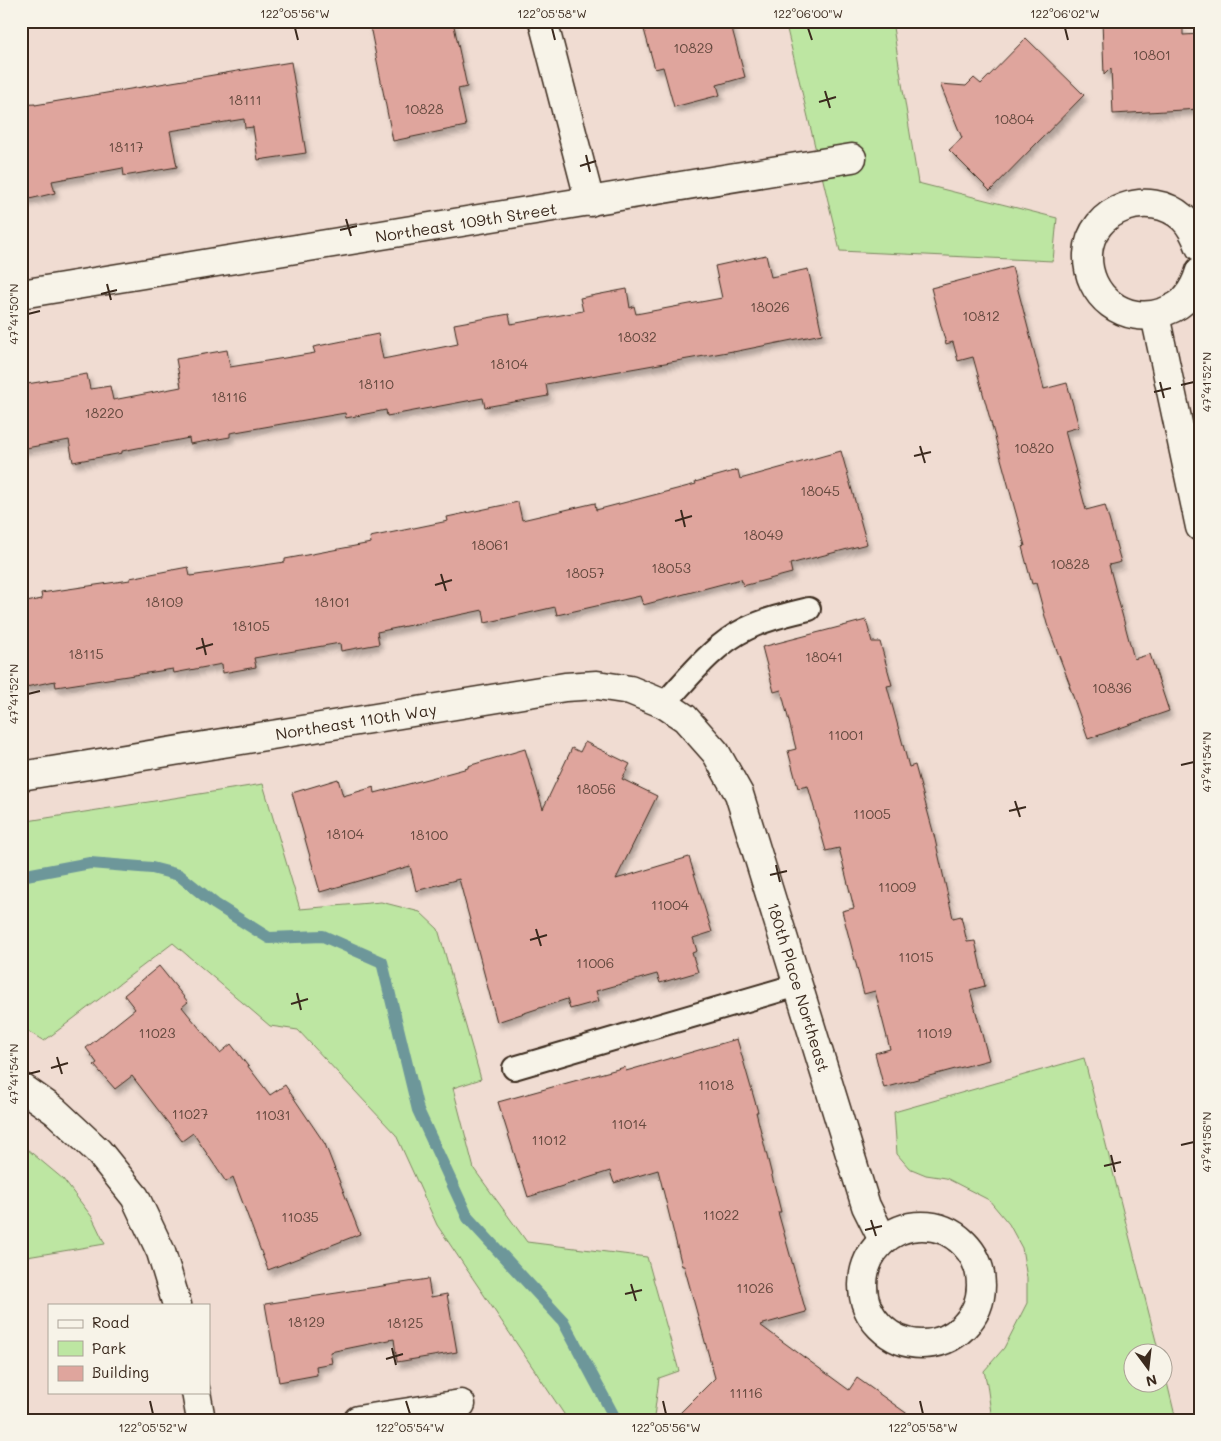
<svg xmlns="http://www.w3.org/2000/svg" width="1221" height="1441" viewBox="0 0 1221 1441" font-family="Mali,sans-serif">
<defs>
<filter id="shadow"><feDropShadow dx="3" dy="5.5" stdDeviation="2.5" flood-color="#0004"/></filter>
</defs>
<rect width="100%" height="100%" fill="#f0dcd2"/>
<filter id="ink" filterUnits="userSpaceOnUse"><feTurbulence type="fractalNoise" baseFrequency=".02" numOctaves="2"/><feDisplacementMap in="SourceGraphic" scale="10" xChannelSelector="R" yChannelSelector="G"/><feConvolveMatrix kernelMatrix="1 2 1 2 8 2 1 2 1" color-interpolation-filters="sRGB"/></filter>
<g filter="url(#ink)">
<g fill="#bde6a2" stroke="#7c8860">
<path d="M785,21H892L918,183L1057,218L1053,261L840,251Z"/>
<path d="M263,784L300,909L381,902L420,912L438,929L481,1079L453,1088L474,1169L527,1242L647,1257L679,1371L659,1378L654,1417L656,1420H568L437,1225L396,1135L298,1030L270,1026L173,943L44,1041L21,1027V822Z"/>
<path d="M1084,1058L1159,1353L1134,1354V1384H1164V1370L1176,1420H992L987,1384L984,1371L1004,1348L1027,1303V1278L1022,1248L1009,1224L989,1200L946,1178L926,1175L909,1168L897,1154L894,1112Z"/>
<path d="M21,1144L63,1179L92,1217L105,1244L21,1258Z"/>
</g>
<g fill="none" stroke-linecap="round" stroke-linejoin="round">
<path stroke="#6d979a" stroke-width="12" d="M21,876L90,863L152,868L179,875L215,904L269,938L323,936L382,962L418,1110L468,1218L563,1321L616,1420"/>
</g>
<g fill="#dfa59d" stroke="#3b2a1e" filter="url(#shadow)">
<path d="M369,21H453L467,87L458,89L466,126L393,141Z"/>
<path d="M660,21H730L745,77L717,85L720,95L674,107L663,67L655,69L643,26Z"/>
<path d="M1102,21H1135V26L1158,25V28H1183V35L1200,34V109L1113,114L1111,68L1104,75Z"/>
<path d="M1026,38L1084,95L990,191L949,150L962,138L940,84L966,86L974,78L981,84Z"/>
<path d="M291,62L306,153L258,160L253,127L245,128L244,119L170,131L177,167L124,176L123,168L52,181L55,193L21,201V105L35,104V105Z"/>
<path d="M766,255L771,277L808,269L822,334L733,352V351L546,384L548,396L485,407L483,398L387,416L386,410L346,418L345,413L230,433V437L190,444L189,438L122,451V453L73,462L69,440L21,449V385L87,374L90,389L110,386L113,400L181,387L176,359L227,350L230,367L315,353L313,347L378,334L383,359L458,344L454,324L509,314L511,324L583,311L580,298L627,289L630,308L634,306L636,314L722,298L715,266Z"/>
<path d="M1012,267L1044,389L1067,383L1079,427L1065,431L1086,510L1105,505L1121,562L1109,565L1134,659L1150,654L1169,711L1088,739L1069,685H1070L1047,624L1036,583L1032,584L1022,547L1025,546L973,357L958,361L953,342L946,344L931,288Z"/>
<path d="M841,451L867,544L790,564L792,573L743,586L741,579L643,605L640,596L557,615L555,607L485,623L483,610L377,632L379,644L341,651L340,643L254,658L256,667L223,673L222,664L174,673L173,669L56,687L55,681L21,688V603L42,599L41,593L130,580V578L188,567L190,576L285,562V559L371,543L370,537L448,521L447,517L518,502L522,520L595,503L596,510L696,484L695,482L738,470L740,479Z"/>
<path d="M866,620L872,642H880L892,685L887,686L909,767L915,765L934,835L953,918L961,916L967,942L975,941L985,986L970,990L989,1060L884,1088L875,1053L890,1049L875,991L864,994L842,911L854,908L839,848L826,851L808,786L798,788L788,751L796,749L781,690L774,692L762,647Z"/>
<path d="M585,742L630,764L622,779L657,796L616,879L689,857L712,932L693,938L697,951L692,953L698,972L660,983L657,974L596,991L599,1001L570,1009L567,999L497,1022L459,879L416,891L410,866L320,892L292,793L338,779L343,796L374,787L375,793L468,768V766L525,749L543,809L572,748L580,752Z"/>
<path d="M159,966L188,1002L182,1007L220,1053L231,1044L270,1095L285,1085L325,1144L360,1234L268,1270L233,1177L226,1182L193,1133L182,1141L132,1076L115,1089L94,1065L97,1063L86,1048L135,1009L124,995Z"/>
<path d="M737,1039L758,1112H756L781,1212H778L806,1312L760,1325L849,1390L857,1378L916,1420H673L715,1378L684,1266H682L658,1170L614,1183L610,1171L528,1197L498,1102L625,1067L626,1071Z"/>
<path d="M428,1279L431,1297L447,1294L457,1352L397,1362L394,1339L330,1352L332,1363L316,1366L317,1375L279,1382L265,1304Z"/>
</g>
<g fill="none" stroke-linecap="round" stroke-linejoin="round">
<g stroke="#3b2a1e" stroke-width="26">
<g id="service">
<path d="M664,704C689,677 713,645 746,629C766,619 788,614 809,609"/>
<path d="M514,1068L798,985"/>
</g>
</g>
<g stroke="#3b2a1e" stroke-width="31">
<g id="minor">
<path d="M543,21L590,202"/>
<path d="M1200,247C1196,237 1192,226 1183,218C1150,188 1090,208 1088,254C1086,296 1125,326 1164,312C1172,309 1181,305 1186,298C1193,290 1197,281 1200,271"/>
<path d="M21,294L852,158"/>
<path d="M1155,315L1200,527"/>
<path d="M21,776L565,687L597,685L630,690L664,704L685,718L716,753L739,794L866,1206L883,1240"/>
<path d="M21,1087L55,1111L98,1151L135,1197L161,1252L177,1305"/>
<circle cx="922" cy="1285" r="59"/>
<path d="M196,1392L201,1420"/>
<path d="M358,1420L461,1404"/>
</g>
</g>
<use href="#service" stroke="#f7f3e8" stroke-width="22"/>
<use href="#minor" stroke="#f7f3e8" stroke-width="28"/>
</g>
</g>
<path fill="none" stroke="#3b2a1e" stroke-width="2" d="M295,28L298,40M552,28L555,40M808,28L812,40M1065,28L1068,40M825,91L830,108M819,102L836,97M586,155L590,172M580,166L596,161M346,219L351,236M340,230L357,226M107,284L111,300M101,294L117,290M28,314L40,311M1160,382L1164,398M1181,385L1194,382M1154,392L1171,388M920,446L925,463M914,456L931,452M681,510L685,527M675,521L692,516M441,574L446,591M435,585L452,580M202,638L206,655M196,649L213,644M28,694L40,691M1181,765L1194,762M1015,801L1020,817M1009,811L1026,807M776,865L780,882M770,875L787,871M536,929L541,946M530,940L547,935M297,993L301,1010M291,1004L308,999M57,1057L62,1074M51,1068L68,1063M28,1074L40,1071M1181,1145L1194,1142M1111,1155L1115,1172M1104,1166L1121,1162M871,1220L876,1236M865,1230L882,1226M631,1284L636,1301M625,1294L642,1290M392,1348L396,1365M386,1359L403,1354M150,1401L153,1414M406,1401L410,1414M663,1401L666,1414M920,1401L923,1414"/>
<g text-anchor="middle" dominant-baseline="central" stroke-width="4" stroke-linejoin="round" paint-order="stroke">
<g font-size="14" fill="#64493e">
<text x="693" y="47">10829</text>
<text x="1152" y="54">10801</text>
<text x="245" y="99">18111</text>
<text x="424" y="108">10828</text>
<text x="1014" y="118">10804</text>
<text x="126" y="146">18117</text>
<text x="770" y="306">18026</text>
<text x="981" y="315">10812</text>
<text x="637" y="336">18032</text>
<text x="509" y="363">18104</text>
<text x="376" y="383">18110</text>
<text x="229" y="396">18116</text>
<text x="104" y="412">18220</text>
<text x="1034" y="447">10820</text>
<text x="820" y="490">18045</text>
<text x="763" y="534">18049</text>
<text x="490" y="544">18061</text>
<text x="1070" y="563">10828</text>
<text x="671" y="567">18053</text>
<text x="585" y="572">18057</text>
<text x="164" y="601">18109</text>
<text x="332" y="601">18101</text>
<text x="251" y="625">18105</text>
<text x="86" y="653">18115</text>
<text x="824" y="656">18041</text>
<text x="1112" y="687">10836</text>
<text x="846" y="734">11001</text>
<text x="596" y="788">18056</text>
<text x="872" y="813">11005</text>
<text x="345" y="833">18104</text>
<text x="429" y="834">18100</text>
<text x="897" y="886">11009</text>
<text x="670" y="904">11004</text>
<text x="916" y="956">11015</text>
<text x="595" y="962">11006</text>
<text x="157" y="1032">11023</text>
<text x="934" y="1032">11019</text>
<text x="716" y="1084">11018</text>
<text x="190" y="1113">11027</text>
<text x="273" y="1114">11031</text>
<text x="629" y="1123">11014</text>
<text x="549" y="1139">11012</text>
<text x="721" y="1214">11022</text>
<text x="300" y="1216">11035</text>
<text x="755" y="1287">11026</text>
<text x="306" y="1321">18129</text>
<text x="405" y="1322">18125</text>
<text x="746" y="1392">11116</text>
</g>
<g font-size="16" fill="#3b2a1e" stroke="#f7f3e8">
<text transform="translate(466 222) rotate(-9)">Northeast 109th Street</text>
<text transform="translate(356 721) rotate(-9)">Northeast 110th Way</text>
<text transform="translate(799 987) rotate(73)">180th Place Northeast</text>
</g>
</g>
<rect width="1221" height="1441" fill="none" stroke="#f7f3e8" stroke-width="55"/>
<rect x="48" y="1304" width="162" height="90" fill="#f7f3e8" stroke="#aca397"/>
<rect x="58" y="1320" width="25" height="8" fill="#f7f3e8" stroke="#aca397"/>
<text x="92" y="1328" font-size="15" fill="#3b2a1e">Road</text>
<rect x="58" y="1341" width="25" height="15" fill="#bde6a2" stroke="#aca397"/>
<text x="92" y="1354" font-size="15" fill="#3b2a1e">Park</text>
<rect x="58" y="1366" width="25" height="15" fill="#dfa59d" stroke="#aca397"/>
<text x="92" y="1378" font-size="15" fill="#3b2a1e">Building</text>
<g transform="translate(1148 1368) rotate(165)"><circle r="24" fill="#f7f3e8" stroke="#aca397"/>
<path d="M0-4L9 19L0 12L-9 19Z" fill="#3b2a1e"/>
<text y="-8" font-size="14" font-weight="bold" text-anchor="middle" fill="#3b2a1e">N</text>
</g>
<rect x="28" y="28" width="1166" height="1386" fill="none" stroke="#3b2a1e" stroke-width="2"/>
<g font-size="12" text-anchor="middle" fill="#3b2a1e">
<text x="295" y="18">122°05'56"W</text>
<text x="552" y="18">122°05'58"W</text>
<text x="808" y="18">122°06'00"W</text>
<text x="1065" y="18">122°06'02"W</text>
<text transform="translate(14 314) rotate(-90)" y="4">47°41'50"N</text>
<text transform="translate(1207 382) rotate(-90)" y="4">47°41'52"N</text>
<text transform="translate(14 694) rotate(-90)" y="4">47°41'52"N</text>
<text transform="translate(1207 762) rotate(-90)" y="4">47°41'54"N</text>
<text transform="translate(14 1074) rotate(-90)" y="4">47°41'54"N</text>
<text transform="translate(1207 1142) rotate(-90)" y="4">47°41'56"N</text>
<text x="153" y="1432">122°05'52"W</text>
<text x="410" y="1432">122°05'54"W</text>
<text x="666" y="1432">122°05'56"W</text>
<text x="923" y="1432">122°05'58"W</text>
</g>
</svg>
